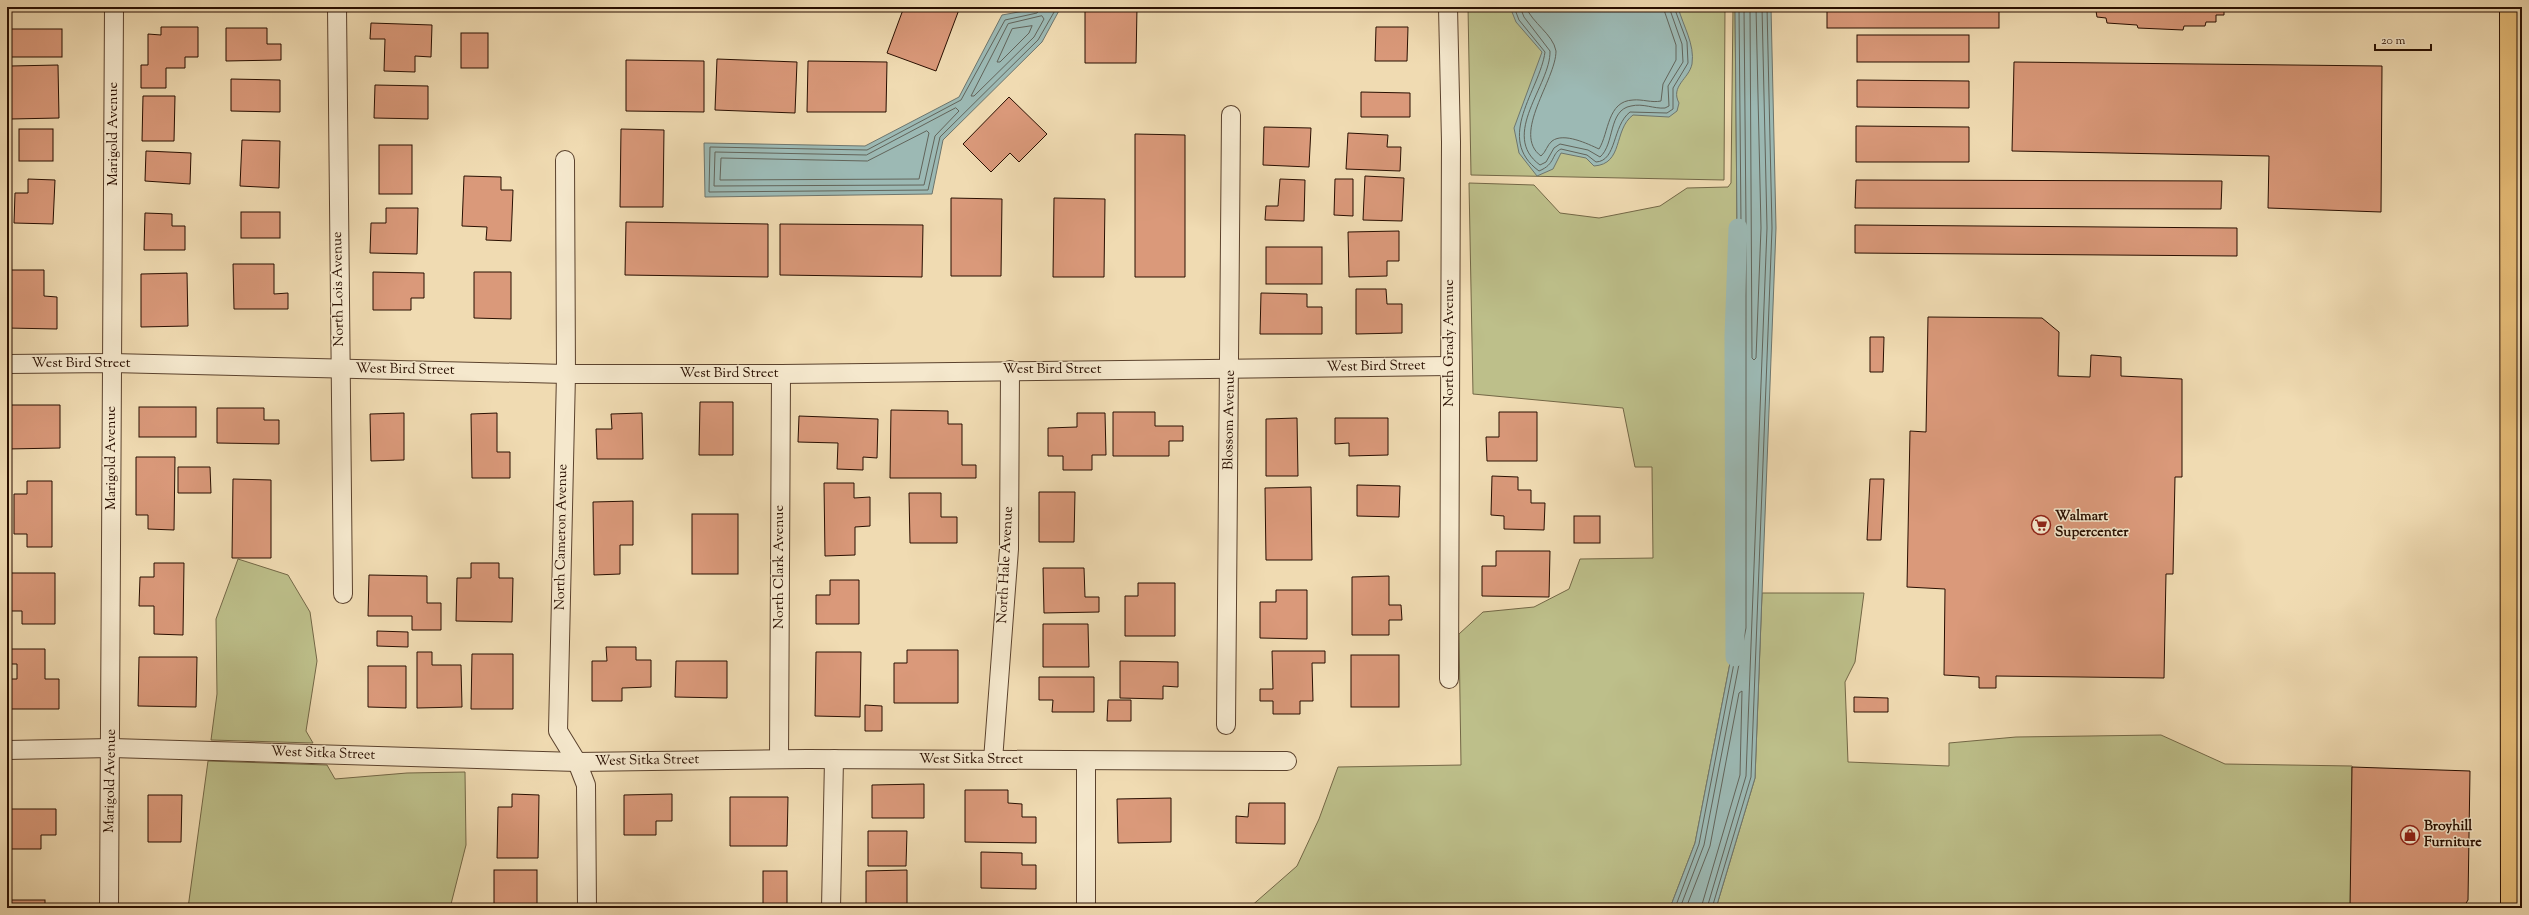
<svg xmlns="http://www.w3.org/2000/svg" width="2529" height="915" viewBox="0 0 2529 915" font-family="'Sorts Mill Goudy',serif">
<rect width="100%" height="100%" fill="#f0dbb2"/>
<filter id="stains"><feTurbulence type="fractalNoise" baseFrequency=".005" numOctaves="4"/><feColorMatrix values="0 0 0 0 .2 0 0 0 0 .09 0 0 0 0 .02 0 0 0 .5 -.17"/></filter>
<radialGradient id="worn" r=".72"><stop offset=".6" stop-color="#630" stop-opacity="0"/><stop offset="1" stop-color="#630" stop-opacity=".3"/></radialGradient>
<g fill="#bdbf8a" stroke="#736746">
<path d="M1468,7H1725L1724,180L1471,175Z"/>
<path d="M1733,7H1735L1737,223V627L1695,843L1670,908H1249L1297,866L1319,819L1338,767L1461,765L1459,634L1483,612L1534,607L1569,589L1580,559L1653,558L1652,467H1635L1623,408L1473,394L1469,183L1534,185L1560,213L1599,218L1660,206L1687,188L1728,187L1731,183Z"/>
<path d="M238,559L288,575L310,612L317,661L306,731L313,743L211,740L217,694L216,619Z"/>
<path d="M1762,593H1864L1855,662L1845,682L1848,762L1949,766V743L2016,737L2161,735L2225,764L2352,766L2354,908H1716L1755,778Z"/>
<path d="M208,761L327,765L335,779L407,773L465,772L466,845L450,908H188Z"/>
</g>
<g fill="#9cb9b4" stroke="#6e756c">
<path d="M1046,7H1061L1042,42L943,140L932,194L705,197L704,143L865,146L959,97L1002,15Z"/>
<path d="M1510,7H1678C1683,26 1695,44 1692,64C1689,79 1670,86 1679,103L1677,111L1669,117L1633,115C1613,130 1624,164 1594,166L1586,158L1561,153L1553,169L1537,176L1519,153L1514,128L1542,52L1516,22Z"/>
<path d="M1735,7H1771L1776,228L1755,778L1716,908H1670L1695,843L1737,627V223Z"/>
</g>
<g fill="none" stroke-linecap="round" stroke-linejoin="round">
<g stroke="#62645a" stroke-width="1">
<path d="M1041,7L1037,13L1005,20L961,100L867,150L710,147L709,192L928,190L940,137L1038,40L1057,7"/>
<path d="M1514,7L1519,20L1545,52C1540,90 1494,138 1539,171C1556,164 1551,154 1561,149L1587,155L1596,162C1617,161 1612,126 1630,112L1667,113L1673,109V88L1688,63L1687,42L1674,7"/>
<path d="M1520,7L1524,17L1550,51C1551,85 1499,135 1540,165L1546,162L1554,148L1560,144L1588,150L1600,157C1615,144 1608,110 1631,106C1643,103 1654,109 1665,108L1669,106L1668,86L1683,62L1682,44L1669,7"/>
<path d="M1526,7C1532,23 1553,34 1556,51C1556,80 1511,134 1541,156C1546,152 1547,145 1552,141C1564,132 1588,144 1599,149C1609,133 1607,101 1633,100C1642,99 1652,103 1661,101L1663,84L1676,60V45L1663,7"/>
<path d="M1750,7L1752,358L1754,360L1756,358L1761,228L1756,7"/>
<path d="M1042,16L1044,19L1034,37L974,96H971L1008,24Z"/>
<path d="M1032,26L1029,33L1000,62H997L1012,29Z"/>
<path d="M956,108L959,111L935,136L924,185L714,186L715,152L866,155Z"/>
<path d="M927,131L929,133L919,179L720,180L721,158L867,161Z"/>
<path d="M1675,908L1699,844L1741,627V223L1739,7"/>
<path d="M1680,908L1704,845L1746,628V223L1744,7"/>
<path d="M1686,908L1710,846L1739,693L1742,691L1740,775L1701,908"/>
<path d="M1707,908L1746,776L1767,228L1762,7"/>
<path d="M1712,908L1751,777L1772,228L1767,7"/>
</g>
<path stroke="#9cb9b4" stroke-width="19" d="M1735,657L1734,336L1738,228"/>
</g>
<g fill="#da997a" stroke="#290f01">
<path d="M904,7H960L936,71L887,53Z"/>
<path d="M1085,7H1137L1136,63H1085Z"/>
<rect x="1827" y="7" width="172" height="21"/>
<path d="M2086,7H2224V15H2216V22H2206L2205,26H2184L2183,30L2138,28L2137,25L2107,23L2106,18L2097,17L2096,11L2086,9Z"/>
<path d="M371,23L432,25L431,57L415,56V72L384,71L385,39H370Z"/>
<path d="M161,27H198V57H185V68H166V88H141V65H148V34L161,35Z"/>
<path d="M1376,27H1408L1407,61H1375Z"/>
<path d="M226,28H267V44H281V60L226,61Z"/>
<rect x="7" y="29" width="55" height="28"/>
<rect x="461" y="33" width="27" height="35"/>
<rect x="1857" y="35" width="112" height="27"/>
<path d="M717,59L797,62L795,113L715,110Z"/>
<path d="M626,60L704,61V112L626,111Z"/>
<path d="M808,61L887,62L886,112H807Z"/>
<path d="M2014,62L2382,66L2381,212L2268,208L2269,156L2012,151Z"/>
<path d="M58,65L59,118L11,119V66Z"/>
<path d="M231,79L280,80V112L231,111Z"/>
<path d="M1857,80L1969,81V108L1857,107Z"/>
<path d="M375,85L428,86V119L374,118Z"/>
<path d="M1361,92L1410,93V117H1361Z"/>
<path d="M143,96H175L174,141H142Z"/>
<path d="M1009,97L1047,134L1019,162L1010,153L991,172L963,144Z"/>
<path d="M1856,126L1969,127V162H1856Z"/>
<path d="M1264,127L1311,128L1309,167L1263,165Z"/>
<rect x="19" y="129" width="34" height="32"/>
<path d="M621,129L664,130L663,207H620Z"/>
<path d="M1348,133L1388,135L1387,147H1401L1400,171L1346,169Z"/>
<path d="M1135,134L1185,135V277H1135Z"/>
<path d="M242,140L280,141L279,188L240,186Z"/>
<rect x="379" y="145" width="33" height="49"/>
<path d="M146,151L191,153L190,184L145,181Z"/>
<path d="M464,176L501,177V190H513L511,241L486,240L487,227L462,226Z"/>
<path d="M1365,176L1404,178L1402,221L1363,220Z"/>
<path d="M28,179L55,180L53,224L14,223L15,193H28Z"/>
<path d="M1280,179L1305,180L1304,221L1265,220L1266,206H1278Z"/>
<path d="M1335,179H1353V216L1334,215Z"/>
<path d="M1856,180L2222,181L2221,209L1855,208Z"/>
<path d="M951,198L1002,199L1001,276H951Z"/>
<path d="M1054,198L1105,199L1104,277H1053Z"/>
<path d="M386,208H418L417,254L370,253L371,223H386Z"/>
<rect x="241" y="212" width="39" height="26"/>
<path d="M145,213L172,214V226H185V250H144Z"/>
<path d="M626,222L768,224V277L625,275Z"/>
<path d="M780,224L923,225L922,277L780,275Z"/>
<path d="M1855,225L2237,228V256L1855,253Z"/>
<path d="M1399,231V261H1387V276L1349,277L1348,232Z"/>
<rect x="1266" y="247" width="56" height="37"/>
<path d="M233,264H274V294L288,293V309H234Z"/>
<path d="M7,270H44V296L57,297V329L7,328Z"/>
<path d="M373,272L424,273V298H411V310H373Z"/>
<path d="M474,272H511V319L474,318Z"/>
<path d="M187,273L188,326L141,327V274Z"/>
<path d="M1356,289H1386L1387,304H1402V333L1356,334Z"/>
<path d="M1261,293L1307,294V307H1322V334H1260Z"/>
<path d="M1928,317L2042,318L2059,332L2058,376L2090,377L2091,355L2121,357V376L2182,379V477H2175L2173,574H2166L2164,678L1996,676V688H1979V677L1944,675L1945,589L1907,587L1910,431L1926,432Z"/>
<path d="M1870,337H1884L1883,372H1870Z"/>
<path d="M700,402H733V455H699Z"/>
<path d="M7,405H60V448L7,449Z"/>
<rect x="139" y="407" width="57" height="30"/>
<path d="M217,408H264V420H279V444L217,443Z"/>
<path d="M891,410L948,411V424H962V465H976V478H890Z"/>
<path d="M1113,412H1155V426H1183V441H1169V456H1113Z"/>
<path d="M1499,412H1537V461H1487L1486,437H1499Z"/>
<path d="M404,413V460L371,461L370,414Z"/>
<path d="M497,413V452H510V478H472L471,414Z"/>
<path d="M642,413L643,459H597L596,429H612L611,414Z"/>
<path d="M1077,413H1105L1106,455H1092V470H1063V456H1048V428L1077,427Z"/>
<path d="M799,416L878,419L877,458L863,457V470L837,469L838,443L798,442Z"/>
<path d="M1297,418L1298,476H1266V419Z"/>
<path d="M1335,418H1388V455L1349,456V443L1335,444Z"/>
<path d="M136,457H175L174,530L148,529V515H136Z"/>
<path d="M178,467H210L211,493H178Z"/>
<path d="M1492,476L1518,477V490H1531V503H1545L1544,530L1504,529V516L1491,515Z"/>
<path d="M233,479L271,480V558H232Z"/>
<path d="M1870,479H1884L1881,540H1867Z"/>
<path d="M27,481H52V547H27V534H14V494H27Z"/>
<path d="M824,483H854V498L870,497V526L855,527V555L825,556Z"/>
<path d="M1357,485L1400,486L1399,517L1357,516Z"/>
<path d="M1311,487L1312,560H1266L1265,488Z"/>
<path d="M1039,492H1075L1074,542H1039Z"/>
<path d="M909,493H941V517H957V543H910Z"/>
<path d="M633,501V545H620V574L594,575L593,502Z"/>
<rect x="692" y="514" width="46" height="60"/>
<rect x="1574" y="516" width="26" height="27"/>
<path d="M1496,551H1550L1549,597L1482,596V566H1496Z"/>
<path d="M154,563H184L183,635L154,634V606H139L140,577H154Z"/>
<path d="M471,563H499V578H513L512,622L456,621L457,578H471Z"/>
<path d="M1043,568H1084L1085,597H1099V612L1044,613Z"/>
<path d="M7,573H55V624H22V611H7Z"/>
<path d="M369,575L427,576V603H441V630H412V616H368Z"/>
<path d="M1389,576V605H1401L1402,620H1389V635H1352V577Z"/>
<path d="M830,580H859V624H816V595H830Z"/>
<path d="M1138,583H1175V636H1125V596H1138Z"/>
<path d="M1276,590H1307V639L1260,638V602H1276Z"/>
<path d="M1043,624H1088L1089,667H1043Z"/>
<path d="M377,631L408,632V647L377,646Z"/>
<path d="M606,647H636V660H651V687L622,688V701H592V661H607Z"/>
<path d="M7,649H45V679H59V709H7V679H17V664H7Z"/>
<path d="M907,650H958V703H894V663H907Z"/>
<path d="M1272,651H1325V663H1312L1313,701H1300V714H1273V701H1260V689H1273Z"/>
<path d="M417,652H432V665H461L462,707L417,708Z"/>
<path d="M816,652H861L860,717L815,716Z"/>
<path d="M472,654H513V709H471Z"/>
<rect x="1351" y="655" width="48" height="52"/>
<path d="M139,657H197L196,707L138,706Z"/>
<path d="M676,661H727V698L675,697Z"/>
<path d="M1120,661L1178,662V687L1163,686V699L1120,698Z"/>
<path d="M368,666H406V708L368,707Z"/>
<path d="M1039,677H1094V712H1052L1053,700H1039Z"/>
<path d="M1854,697L1888,698V712H1854Z"/>
<path d="M1108,700H1131V721H1107Z"/>
<path d="M865,705L882,706V731H865Z"/>
<path d="M2352,767L2470,771L2468,900L2463,908H2350Z"/>
<path d="M924,784V818H872V785Z"/>
<path d="M965,790H1008V803L1022,804V817H1036V843L965,842Z"/>
<path d="M512,794L539,795L538,858H497L498,807H512Z"/>
<path d="M672,794V821H656V835H624V795Z"/>
<path d="M148,795H182L181,842H148Z"/>
<path d="M730,797H788L787,846H730Z"/>
<path d="M1171,798V842L1118,843L1117,799Z"/>
<path d="M1249,803H1285V844L1236,843V816L1248,817Z"/>
<path d="M8,809H56V835H41V849H9Z"/>
<path d="M868,831H907L906,866H868Z"/>
<path d="M981,852L1022,853V865H1036V889L981,888Z"/>
<rect x="494" y="870" width="43" height="38"/>
<path d="M907,870V904L866,905V871Z"/>
<rect x="763" y="871" width="24" height="37"/>
<rect x="8" y="900" width="37" height="8"/>
<rect x="984" y="906" width="52" height="2"/>
</g>
<g fill="none" stroke-linecap="round" stroke-linejoin="round">
<g stroke="#5b422d" stroke-width="20">
<g id="street">
<path d="M337,7L343,594"/>
<path d="M1448,7L1451,142L1449,679"/>
<path d="M565,160L566,374L558,731L577,762L586,785L587,908"/>
<path d="M7,364L112,363L566,374H781L1450,366"/>
<path d="M1226,725L1231,115"/>
<path d="M7,750L112,748L577,762L807,759L1287,761"/>
<path d="M779,759L781,374"/>
<path d="M993,760L1009,549L1010,370"/>
<path d="M109,908L114,7"/>
<path d="M831,908L834,759"/>
<path d="M1086,908V761"/>
</g>
</g>
<g stroke="#290f01" stroke-width="24">
<path id="primary" d="M2511,7L2512,908"/>
</g>
<use href="#street" stroke="#f5e8cd" stroke-width="18"/>
<use href="#primary" stroke="#e8be79" stroke-width="22"/>
</g>
<defs>
<g id="supermarket-ring" transform="scale(1)"><circle r="9.5" fill="#f5e8cd" stroke="#8f2418" stroke-width="1.5"/><path d="M-6-5.5h2.5l.6 2H6L4.5 2H-2.5L-4.4-4H-6ZM-1.5 3.2a1.3 1.3 0 1 0 .1 0ZM3 3.2a1.3 1.3 0 1 0 .1 0Z" fill="#8f2418"/></g>
<g id="shop-ring" transform="scale(1)"><circle r="9.5" fill="#f5e8cd" stroke="#8f2418" stroke-width="1.5"/><path d="M-5-2.5h2.3a2.7 3.5 0 0 1 5.4 0H5L5.5 6h-11ZM-1.5-2.5h3a1.5 2.3 0 0 0-3 0Z" fill="#8f2418"/></g>
</defs>
<g fill-rule="evenodd">
<use href="#supermarket-ring" x="2041" y="525"/>
<use href="#shop-ring" x="2410" y="835"/>
</g>
<g text-anchor="middle" dominant-baseline="central" stroke-width="3" stroke-linejoin="round" paint-order="stroke">
<g font-size="14" fill="#290f01" stroke="#f5e8cd">
<text transform="translate(114 134) rotate(-90)">Marigold Avenue</text>
<text transform="translate(339 289) rotate(-91)">North Lois Avenue</text>
<text transform="translate(1450 343) rotate(-90)">North Grady Avenue</text>
<text x="81" y="364">West Bird Street</text>
<text transform="translate(1376 367) rotate(-1)">West Bird Street</text>
<text transform="translate(405 370) rotate(1)">West Bird Street</text>
<text x="1052" y="370">West Bird Street</text>
<text x="729" y="374">West Bird Street</text>
<text transform="translate(1230 420) rotate(-89)">Blossom Avenue</text>
<text transform="translate(112 458) rotate(-90)">Marigold Avenue</text>
<text transform="translate(562 537) rotate(-89)">North Cameron Avenue</text>
<text transform="translate(1006 565) rotate(-87)">North Hale Avenue</text>
<text transform="translate(780 567) rotate(-90)">North Clark Avenue</text>
<text transform="translate(323 754) rotate(2)">West Sitka Street</text>
<text x="971" y="760">West Sitka Street</text>
<text transform="translate(647 761) rotate(-1)">West Sitka Street</text>
<text transform="translate(111 781) rotate(-89)">Marigold Avenue</text>
</g>
<g font-size="14" font-weight="bold" fill="#290f01" stroke="#f5e8cd" text-anchor="start">
<text x="2055" y="517">Walmart<tspan x="2055" dy="16">Supercenter</tspan></text>
<text x="2424" y="827">Broyhill<tspan x="2424" dy="16">Furniture</tspan></text>
</g>
</g>
<rect width="2529" height="915" fill="none" stroke="#f0dbb2" stroke-width="24"/>
<rect x="8" y="8" width="2513" height="899" fill="none" stroke="#290f01" stroke-width="2"/>
<rect x="12" y="12" width="2505" height="891" fill="none" stroke="#290f01"/>
<path d="M2375 44v6h56v-6" fill="none" stroke="#290f01" stroke-width="2"/>
<text x="2381" y="44" font-size="12" fill="#290f01" stroke="#f5e8cd" stroke-width="3" paint-order="stroke">20 m</text>
<rect width="100%" height="100%" filter="url(#stains)"/>
<rect width="100%" height="100%" fill="url(#worn)"/>
</svg>
